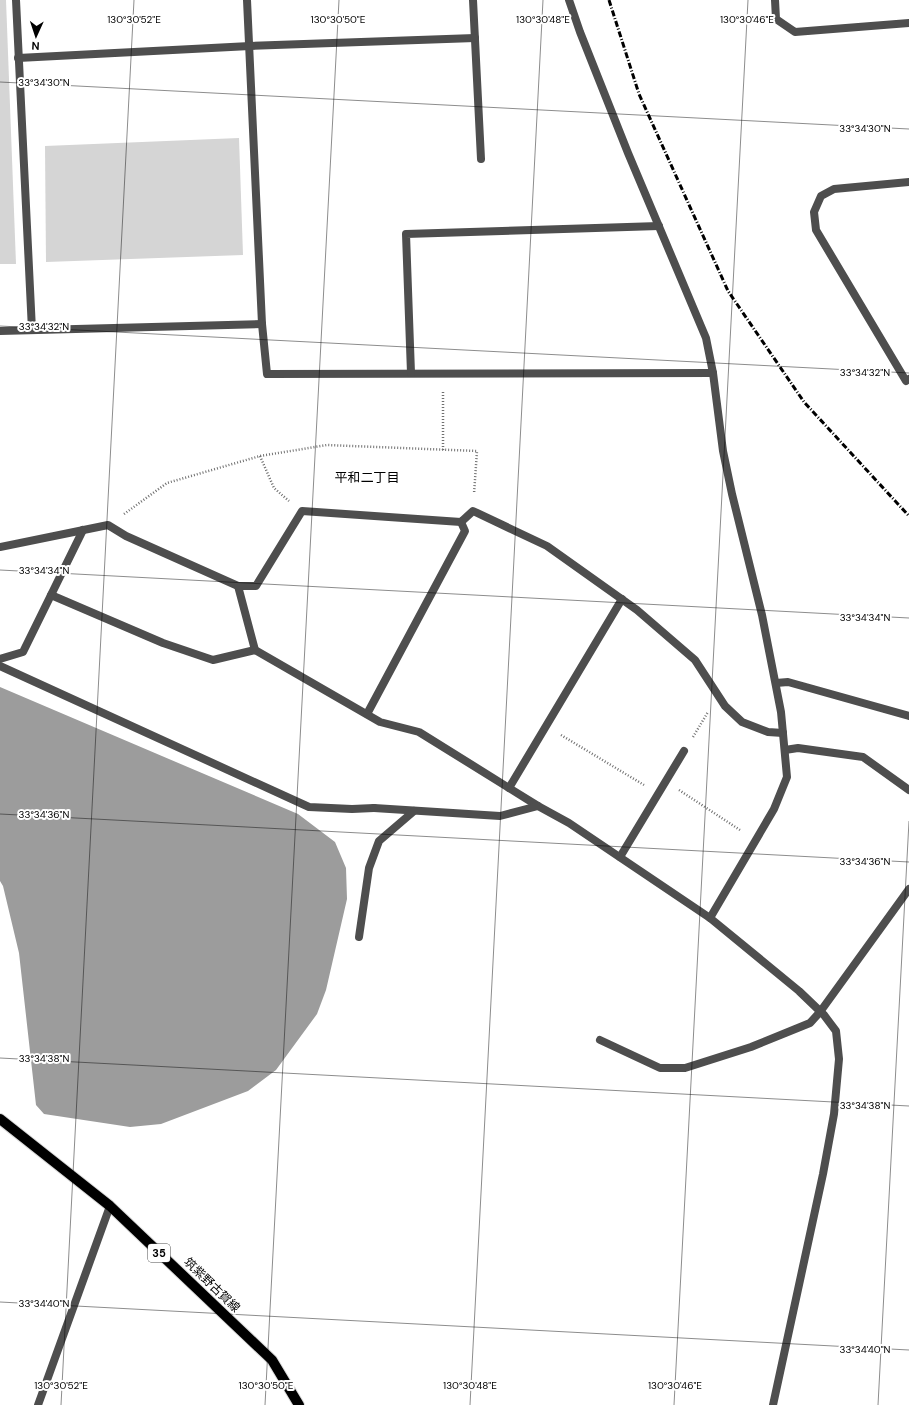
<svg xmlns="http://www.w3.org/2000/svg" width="909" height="1405" viewBox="0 0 909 1405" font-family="'DM Sans','Noto Sans JP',sans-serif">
<rect width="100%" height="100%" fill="#fff"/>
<g fill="#d5d5d5">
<path d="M0,0H6L16,264H0Z"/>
<path d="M239,138L243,255L46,262L45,146Z"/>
</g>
<path fill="#9c9c9c" d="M0,687L298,814L335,842L346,868L347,899L326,990L317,1014L276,1070L248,1091L161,1124L130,1127L44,1114L36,1105L19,953L3,886L0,881Z"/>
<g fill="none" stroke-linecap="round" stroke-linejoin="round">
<g stroke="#dbdbdb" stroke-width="12">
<path id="primary" d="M0,1119L110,1206L272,1360L299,1405"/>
</g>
<g stroke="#707070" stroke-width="2.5" stroke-dasharray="1 2" stroke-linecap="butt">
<path d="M443,450V390"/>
<path d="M260,456L274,488L289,501"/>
<path d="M124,514L167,483L260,456L327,445L477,451L474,494"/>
<path d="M561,735L644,785"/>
<path d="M693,737L708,712"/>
<path d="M679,790L740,830"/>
</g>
<g stroke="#4e4e4e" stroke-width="8">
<path d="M0,666L309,807L352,809L374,808"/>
<path d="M776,683L788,682L909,716"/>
<path d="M367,714L465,531L461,522"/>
<path d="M785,750L798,748L863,757L909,790"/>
<path d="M820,1012L909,889"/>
</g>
<g stroke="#4e4e4e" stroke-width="8">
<path d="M16,0L32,330"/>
<path d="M247,0L262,324L267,374L713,373"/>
<path d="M473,0L481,159"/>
<path d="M569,0L580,32L628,153L706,338L713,373L723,451L732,494L762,615L781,712L787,777L774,809L710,918"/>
<path d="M775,0L776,19L795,32L909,23"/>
<path d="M18,58L250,46L475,38"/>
<path d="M909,182L834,189L821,196L814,212L816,230L906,381L909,379"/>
<path d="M0,331L262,324"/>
<path d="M411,373L406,234L659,226"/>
<path d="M0,547L108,525L126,536L238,586L255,650L380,722L419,732L538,806L569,823L710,918L799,991L824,1015L836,1031L839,1059L834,1114L823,1174L773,1405"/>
<path d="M238,586H256L302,511L461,522L473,511L547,546L637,610L695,660L725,706L742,722L768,732L783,733"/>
<path d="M51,595L163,643L213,660L255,650"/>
<path d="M0,659L23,652L83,530"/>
<path d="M509,788L622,599"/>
<path d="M374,808L500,816L538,806"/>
<path d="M620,857L684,751"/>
<path d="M359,937L369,868L379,841L414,811"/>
<path d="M600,1040L660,1068H685L751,1047L810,1023L820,1012"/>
<path d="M38,1405L110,1206"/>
</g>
<use href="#primary" stroke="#000" stroke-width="10"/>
<path stroke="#000" stroke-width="3" stroke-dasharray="6 2 1 2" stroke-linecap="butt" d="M609,0L639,94L728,291L804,402L909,516"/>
</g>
<path fill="none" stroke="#000" stroke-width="1" stroke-opacity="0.45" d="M0,82L909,129M0,326L909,373M0,570L909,618M0,814L909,862M0,1058L909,1106M0,1302L909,1350M61,1405L134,0M265,1405L339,0M470,1405L543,0M674,1405L748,0M878,1405L909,821"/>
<g text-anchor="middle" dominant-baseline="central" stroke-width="4" stroke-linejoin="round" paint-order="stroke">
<rect fill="#fff" stroke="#4c4c4c" stroke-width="1" x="148" y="1244" width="22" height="18" rx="3"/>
<g font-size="11" font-weight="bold" fill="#000">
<text x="159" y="1253">35</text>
</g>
<g font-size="12" fill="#000" stroke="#fff">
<text transform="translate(212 1285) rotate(44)">筑紫野古賀線</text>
</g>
<g font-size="13" fill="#000" stroke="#fff">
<text x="367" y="477">平和二丁目</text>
</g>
</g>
<g font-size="10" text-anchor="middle" fill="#000" stroke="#fff" stroke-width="4" stroke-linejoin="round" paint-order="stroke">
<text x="134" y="23">130°30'52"E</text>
<text x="338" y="23">130°30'50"E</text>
<text x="543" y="23">130°30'48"E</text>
<text x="747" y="23">130°30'46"E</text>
<text x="44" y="86">33°34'30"N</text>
<text x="865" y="132">33°34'30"N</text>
<text x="44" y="330">33°34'32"N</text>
<text x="865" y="376">33°34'32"N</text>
<text x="44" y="574">33°34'34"N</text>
<text x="865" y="621">33°34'34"N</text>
<text x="44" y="818">33°34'36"N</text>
<text x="865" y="865">33°34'36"N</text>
<text x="44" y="1062">33°34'38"N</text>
<text x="865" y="1109">33°34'38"N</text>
<text x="44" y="1307">33°34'40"N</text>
<text x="865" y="1353">33°34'40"N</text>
<text x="61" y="1389">130°30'52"E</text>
<text x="266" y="1389">130°30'50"E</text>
<text x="470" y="1389">130°30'48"E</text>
<text x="675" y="1389">130°30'46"E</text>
</g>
<g transform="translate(36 36) rotate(183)" stroke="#ffffff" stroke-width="3" paint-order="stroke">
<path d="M0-3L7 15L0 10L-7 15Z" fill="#000000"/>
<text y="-6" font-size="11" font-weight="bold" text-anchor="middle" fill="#000000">N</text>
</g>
</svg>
